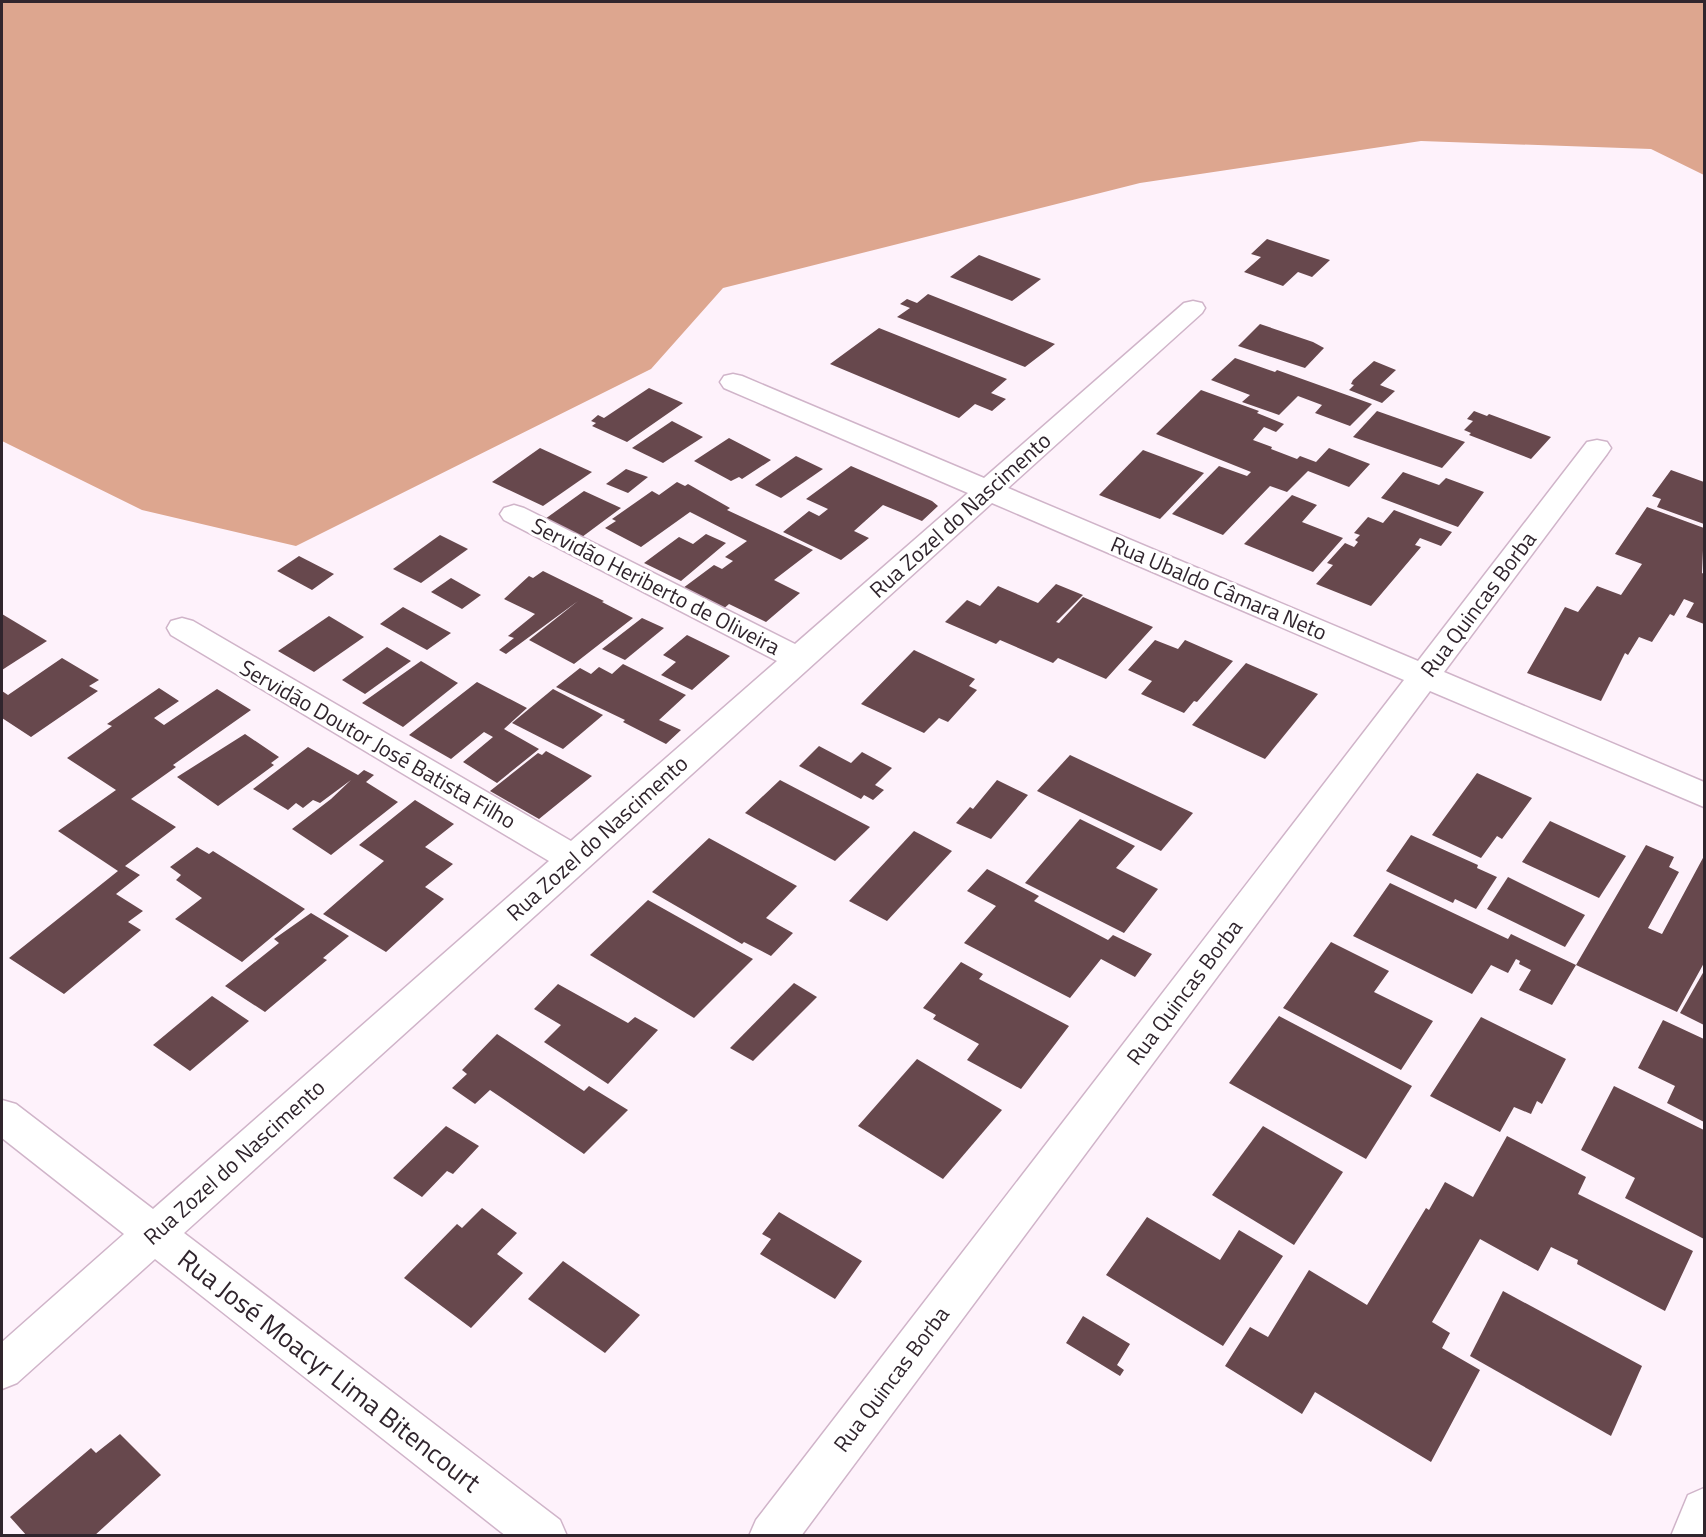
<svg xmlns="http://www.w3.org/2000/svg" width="1706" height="1537" viewBox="0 0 1706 1537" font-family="'Titillium Web',sans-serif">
<rect width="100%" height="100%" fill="#fef2fb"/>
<path fill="#dda68f" d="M2,2H1704V175L1651,149L1421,141L1140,183L723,288L651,369L296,546L142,510L2,441Z"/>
<g fill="#67484d">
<path d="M1267,239L1330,260L1312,277L1298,272L1283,286L1244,272L1261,257L1251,254Z"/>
<path d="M979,255L1041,279L1012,301L950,277Z"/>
<path d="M928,294L1055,344L1025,367L897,317L910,308L900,304L907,299L917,303Z"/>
<path d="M1260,324L1313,342L1324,348L1305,368L1238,346Z"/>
<path d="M879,328L1007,379L991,393L1006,399L992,411L975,404L959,418L830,364Z"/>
<path d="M1235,358L1275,372L1277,370L1372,404L1350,426L1315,413L1322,405L1298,396L1279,415L1242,402L1250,395L1211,380Z"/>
<path d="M1374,361L1396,370L1380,385L1395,391L1382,403L1349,390L1354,385L1351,384L1353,380Z"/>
<path d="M649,388L683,403L627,442L592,426L596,423L591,421L598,415L604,418Z"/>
<path d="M1201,390L1259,411L1257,413L1284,424L1276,432L1264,427L1253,440L1272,447L1271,449L1297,459L1300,456L1316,462L1329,448L1370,464L1349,487L1308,471L1287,492L1270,486L1223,535L1172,514L1219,466L1247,476L1251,472L1156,434Z"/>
<path d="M1377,411L1465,442L1442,468L1353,437Z"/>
<path d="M1474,411L1487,416L1489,414L1551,437L1531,459L1469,435L1471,433L1464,430L1473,421L1467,419Z"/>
<path d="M672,421L703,437L663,463L632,448Z"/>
<path d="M729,438L771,460L742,479L739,477L731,481L694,461Z"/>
<path d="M540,448L592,472L543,506L492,482Z"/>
<path d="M1143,450L1204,473L1160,519L1099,495Z"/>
<path d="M796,456L823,469L781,498L755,485Z"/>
<path d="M851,466L932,501L938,506L922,521L883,505L854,531L869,538L841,560L783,532L809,511L819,516L828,509L806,499Z"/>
<path d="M626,469L648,477L628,493L606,484Z"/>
<path d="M1671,470L1704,482V524L1657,507L1661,499L1652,496Z"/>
<path d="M1403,472L1439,485L1446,478L1484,492L1458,527L1381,498Z"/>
<path d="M677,482L685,486L688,484L730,508L727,510L813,550L774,580L800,593L766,622L729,604L721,611L679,591L714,565L722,569L733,561L725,557L747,541L690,512L641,547L605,528L616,521L612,519L652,491L659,495Z"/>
<path d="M584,491L621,508L582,537L545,519Z"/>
<path d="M1292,495L1317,505L1302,522L1343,538L1313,572L1244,544Z"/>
<path d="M1647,507L1704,528L1702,573L1704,574V624L1686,617L1694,603L1684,599L1674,616L1670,614L1652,642L1639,637L1628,655L1625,653L1601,701L1527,673L1565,607L1578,612L1597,586L1621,595L1642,564L1615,554Z"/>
<path d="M1394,510L1452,532L1441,546L1420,538L1415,545L1421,547L1371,606L1316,584L1333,565L1327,563L1345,543L1354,547L1358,542L1355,540L1360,535L1354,533L1368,517L1383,523Z"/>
<path d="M706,534L726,543L681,581L644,563L679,537L693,544Z"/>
<path d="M440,535L468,549L421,583L393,569Z"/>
<path d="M299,556L334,574L312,590L277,571Z"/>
<path d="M543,571L604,601L602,602L633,618L574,664L529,640L578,601L506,654L499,650L514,638L508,636L535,614L504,599L529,576L533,578Z"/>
<path d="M451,578L481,595L462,609L431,592Z"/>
<path d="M1056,584L1083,595L1056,622L1059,623L1083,597L1153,627L1106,679L1058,658L1053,663L1000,640L996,644L945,622L967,600L980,606L998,586L1038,603Z"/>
<path d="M403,607L451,633L427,650L380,624Z"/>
<path d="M2,614L47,641L2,670Z"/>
<path d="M329,616L364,637L314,672L278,651Z"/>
<path d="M642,618L664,628L625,660L602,649Z"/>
<path d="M687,635L730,656L692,690L661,675L676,662L663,655Z"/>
<path d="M1155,640L1178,649L1185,640L1233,661L1197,702L1194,701L1184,713L1141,694L1152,681L1128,670Z"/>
<path d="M387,647L411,661L365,694L342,680Z"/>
<path d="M914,650L975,679L969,686L977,690L948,722L939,718L924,733L861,704Z"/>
<path d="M62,658L99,680L89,686L98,691L31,737L2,718V691L8,695Z"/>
<path d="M421,661L458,683L403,727L362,703Z"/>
<path d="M1246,663L1318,694L1265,759L1192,725Z"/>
<path d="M623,664L686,695L659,720L681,730L666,744L623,722L625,720L556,687L580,668L591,674L599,667L612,674Z"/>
<path d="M477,682L527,708L504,729L539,749L497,783L463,762L493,737L484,732L451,759L409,735Z"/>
<path d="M159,688L179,701L154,718L164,725L217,689L251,710L173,765L176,767L131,799L176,827L125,866L140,875L116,894L143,911L128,922L141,930L64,994L9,958L118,871L58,831L116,790L67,758L112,726L107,724Z"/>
<path d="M553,689L603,715L563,749L512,723Z"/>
<path d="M245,734L279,757L271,763L274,765L218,806L177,777Z"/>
<path d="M819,746L851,763L862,752L892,768L875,785L884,790L873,800L864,795L861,799L799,766Z"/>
<path d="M308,747L358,775L364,770L374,775L366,782L398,802L331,855L292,829L331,799L351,780L320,803L313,800L303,808L296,803L288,810L253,789Z"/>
<path d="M546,751L592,776L539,819L490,791L538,753L542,755Z"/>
<path d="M1070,755L1193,813L1161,851L1037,791Z"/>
<path d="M1477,773L1532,798L1502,839L1497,836L1481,858L1432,835Z"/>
<path d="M780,780L870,827L835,861L745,813Z"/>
<path d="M997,780L1028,795L991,839L956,823L970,807L973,809Z"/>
<path d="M415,800L454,824L425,847L453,864L425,887L444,899L386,952L323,914L384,861L359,845Z"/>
<path d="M1080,819L1135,846L1116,868L1158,889L1124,933L1025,883Z"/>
<path d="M1550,821L1626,856L1599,898L1522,862Z"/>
<path d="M914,831L952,851L887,921L849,901Z"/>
<path d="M1411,835L1478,865L1477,868L1497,877L1476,909L1455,899L1453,903L1386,871Z"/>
<path d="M709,838L797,886L766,918L793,933L771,956L744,942L742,944L652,892Z"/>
<path d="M1646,845L1674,857L1669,867L1679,872L1648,928L1662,934L1704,856V963L1677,1012L1576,965Z"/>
<path d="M197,847L209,854L213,851L305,909L242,962L175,919L202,898L176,880L181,875L170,867Z"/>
<path d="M987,869L1039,896L1034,901L1108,940L1113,935L1152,954L1135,977L1101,959L1070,998L964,943L996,906L967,891Z"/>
<path d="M1508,877L1585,915L1565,947L1487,909Z"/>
<path d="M1390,883L1508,939L1511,934L1576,965L1552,1005L1519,990L1531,970L1519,964L1520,961L1516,959L1508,973L1491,965L1472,994L1353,936Z"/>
<path d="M648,900L753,959L694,1018L590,955Z"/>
<path d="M311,913L349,936L323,958L327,960L265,1012L225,986L279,943L274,939Z"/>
<path d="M1331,942L1389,971L1374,992L1433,1021L1401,1070L1283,1008Z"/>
<path d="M961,962L983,974L979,979L1069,1026L1021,1089L967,1060L979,1044L933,1019L936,1015L923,1008Z"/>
<path d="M1704,971V1025L1680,1013Z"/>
<path d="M794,983L817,997L753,1061L730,1048Z"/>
<path d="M558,984L628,1023L635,1017L658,1030L608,1084L544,1042L561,1025L534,1009Z"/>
<path d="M212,996L249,1021L190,1071L153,1045Z"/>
<path d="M1279,1016L1412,1086L1366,1159L1229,1083Z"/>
<path d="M1481,1017L1566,1059L1542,1104L1537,1101L1531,1114L1514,1107L1500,1132L1430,1096Z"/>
<path d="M1663,1020L1704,1039V1122L1667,1103L1675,1086L1638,1068Z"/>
<path d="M497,1034L584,1091L589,1086L628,1110L584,1154L490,1090L475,1104L452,1088L467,1074L462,1070Z"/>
<path d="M917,1059L1002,1110L943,1179L858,1126Z"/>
<path d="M1614,1086L1704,1130V1239L1625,1198L1635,1178L1581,1150Z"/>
<path d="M446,1126L479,1146L453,1174L447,1171L422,1197L393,1178Z"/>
<path d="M1263,1126L1343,1172L1294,1245L1212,1195Z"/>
<path d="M1507,1136L1586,1177L1578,1194L1693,1251L1665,1311L1577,1264L1578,1260L1551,1247L1538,1271L1480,1239L1432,1322L1450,1333L1442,1348L1480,1370L1431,1462L1315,1392L1302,1414L1225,1366L1250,1327L1268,1337L1309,1270L1367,1305L1426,1208L1429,1210L1445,1182L1473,1197Z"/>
<path d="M482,1208L517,1233L497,1254L523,1273L471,1328L404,1278L457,1224L462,1228Z"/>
<path d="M779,1212L862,1261L835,1299L760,1254L771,1239L762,1234Z"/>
<path d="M1147,1217L1220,1260L1239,1230L1283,1256L1223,1346L1106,1275Z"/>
<path d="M563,1261L640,1315L605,1353L528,1299Z"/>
<path d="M1503,1291L1642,1366L1611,1436L1470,1356Z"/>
<path d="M1083,1316L1130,1344L1117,1365L1124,1370L1120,1376L1066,1343Z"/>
<path d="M120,1434L161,1475L94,1536H27L10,1517L91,1448L96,1453Z"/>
</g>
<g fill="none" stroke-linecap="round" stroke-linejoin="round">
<g stroke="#d0b4c9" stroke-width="3">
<g id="street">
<path d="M1193,301L1202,303L1205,308L1202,313L1008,488L1418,661L1587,442L1597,440L1607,442L1611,448L1607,454L1444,672L1704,782V807L1430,691L801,1536H749L756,1520L1404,680L992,503L184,1233L560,1520L567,1536H506L155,1259L17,1383L2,1389V1342L124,1234L2,1138V1100L16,1104L153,1209L549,861L171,635L167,628L171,621L182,618L193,621L571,841L777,661L504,520L500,514L504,508L514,505L524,508L795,644L968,493L724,388L720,382L724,376L733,374L742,376L984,478L1184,303Z"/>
<path d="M1704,1488V1536H1671L1688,1495Z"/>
</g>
</g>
<use href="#street" fill="#fff" fill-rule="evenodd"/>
</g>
<g text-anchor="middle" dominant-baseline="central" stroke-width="6" stroke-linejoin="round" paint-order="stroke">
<g font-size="22" fill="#30252d" stroke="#fff">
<text transform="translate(960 515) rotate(-42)">Rua Zozel do Nascimento</text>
<text transform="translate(656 586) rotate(27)">Servidão Heriberto de Oliveira</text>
<text transform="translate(1219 588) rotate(23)">Rua Ubaldo Câmara Neto</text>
<text transform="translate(1478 604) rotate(-53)">Rua Quincas Borba</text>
<text transform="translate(378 744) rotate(30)">Servidão Doutor José Batista Filho</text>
<text transform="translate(597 838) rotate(-42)">Rua Zozel do Nascimento</text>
<text transform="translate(1184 992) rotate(-53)">Rua Quincas Borba</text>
<text transform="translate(234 1162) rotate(-42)">Rua Zozel do Nascimento</text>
<text transform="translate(891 1379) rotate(-53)">Rua Quincas Borba</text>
</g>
<g font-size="27" fill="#30252d" stroke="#fff">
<text transform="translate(330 1370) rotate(38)">Rua José Moacyr Lima Bitencourt</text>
</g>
</g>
<rect width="1706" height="1537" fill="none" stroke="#30252d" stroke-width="6"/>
</svg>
